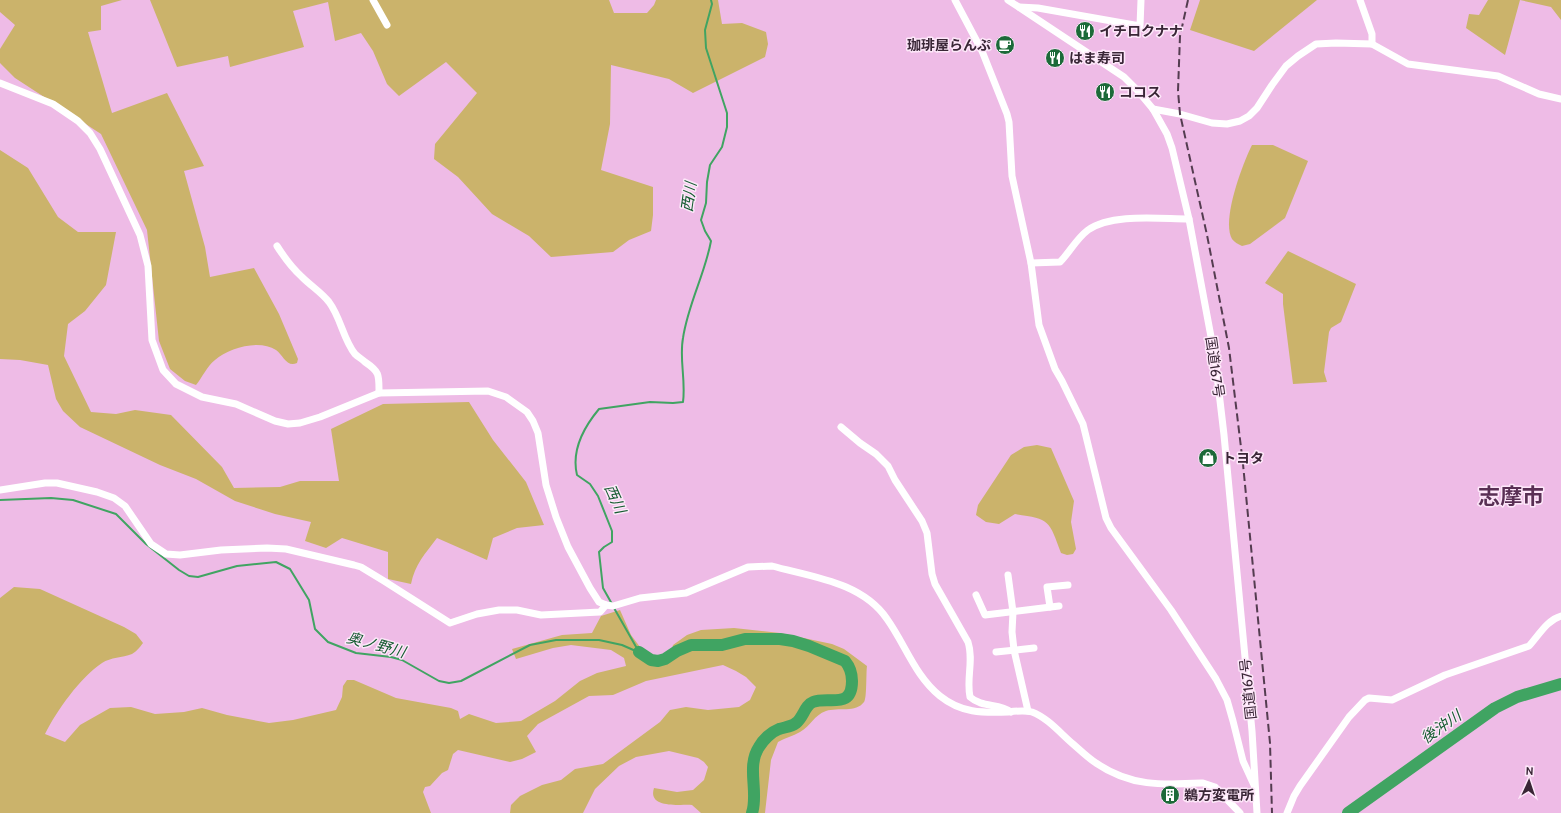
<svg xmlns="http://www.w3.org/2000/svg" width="1561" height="813" viewBox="0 0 1561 813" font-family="Cabin,'Noto Sans JP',sans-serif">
<rect width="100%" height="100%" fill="#eebbe6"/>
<g fill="#cbb36b">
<path d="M0,0H122L101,6V30L88,32L112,113L167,93L204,166L184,171L205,247L210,277L254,268L279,314L298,359L297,363C287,368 283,355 276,350C259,339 229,348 215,360C207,366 202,378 196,385L185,381L170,369L159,341L147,230L101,134L15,78L0,63V49L15,25L0,12Z"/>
<path d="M150,0H609L614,13H647L654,5L656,0H718L722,24L742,23L766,32L768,44L765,57L693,93L669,79L611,65L610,124L601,170L653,187V215L651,231L629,240L613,252L551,257L529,236L492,214L458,177L434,159L435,144L477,93L446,62L399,96L387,84L373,51L361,33L335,41L328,2L293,11L304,47L230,67L228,56L177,67Z"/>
<path d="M1200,0H1317L1254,51L1190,30Z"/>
<path d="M1488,0H1561V20L1551,7L1520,0L1505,55L1466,28L1469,14L1479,15Z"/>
<path d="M1252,145H1273L1308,161L1285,218L1250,244L1242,246C1238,244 1234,242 1232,239C1221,220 1243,163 1252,145Z"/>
<path d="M0,150L28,168L58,217L78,232H116L106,285L85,311L68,324L64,356L91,412L116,414L135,410L171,415L222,467L234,488L280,487L300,481H339L331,429L383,404L469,402L493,440L526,482L544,525L517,528L493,538L487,560L437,538C425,554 415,564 411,584L388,579V552L342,538L326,548L305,541L311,522L275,514L235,501L196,479L160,465L80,427L63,411L56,399L48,365L20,360L0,359Z"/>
<path d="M1288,251L1356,284L1341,322L1331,328L1329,332L1324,372L1327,382L1293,384L1283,304V294L1265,283Z"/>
<path d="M1037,445L1051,448L1074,501L1071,522L1076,549L1073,554L1067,555L1061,553C1049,520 1050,519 1015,514L999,524L986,522L976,515L978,505L1011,455L1024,447Z"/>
<path d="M14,587L40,589L124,627L136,634L143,643C140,647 136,652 132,654C122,658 111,657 102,663C80,678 57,710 45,734L65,742L80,725L110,708L131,707L155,714L184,712L202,708L227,715L269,723L293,720L336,710L342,697L343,686L347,680H354L396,698L451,708L458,711L460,719L469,714L496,723L521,721L555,701L580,681L597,673L626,666L624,658L611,650L571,645L553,648L516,659L512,649L562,635L592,633L601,616L620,610L631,635L646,655H654L660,659L671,653L673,645L687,635L701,630L734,628L780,633L832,644L844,649L867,666C866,672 867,699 864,702C856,713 838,707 826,711C814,715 811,726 800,732C793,736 785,738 778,742L771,760L765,813H701L692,805C681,804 647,809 654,788L677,792L693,790L704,780L708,767L704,762L698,758L669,751L636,757L619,766L595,789L583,813H510L511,805L520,796L542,785L561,780L575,769L603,764L660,722L670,710L686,707L708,710L739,707L750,700L756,687L746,677L736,671L723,665L646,681L613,695L589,696L538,724L527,736L536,752L522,759L510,762L458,750L453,754L448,770L442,773L430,786L425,787L423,792L431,813H0V598Z"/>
</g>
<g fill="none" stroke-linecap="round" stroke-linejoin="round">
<g stroke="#40a462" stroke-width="2">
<path d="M0,500L51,498L73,500L116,514L146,544L179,570L189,576L198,577L237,566L276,562L290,569L309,600L315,629L328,642L356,653L391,657L402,660L439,681L449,683L461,681L530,645L556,640H599L622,645L638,652"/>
<path d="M612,604L603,588L599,552L604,547L612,542V531L598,496L590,484L577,475C571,450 584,427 599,409L650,402L673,403L683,402C686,380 679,359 683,338C688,304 705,274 711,241L705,231L701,220L706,203L707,182L710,165L722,147L727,127V113L706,48L705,30L712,4L711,0"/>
<path d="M614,608L639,652"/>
</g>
<g stroke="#40a462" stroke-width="12">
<path d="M639,652L651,660L658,661L665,659L677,651L691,645H722L745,639H780L793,641L809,646L845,661C850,667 852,673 852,681C852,710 829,696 813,702C805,705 803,718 796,723C791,727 785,727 779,729C771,732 763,740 759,747C746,767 759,792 752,813"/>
<path d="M1348,813L1495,708L1517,697L1561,684"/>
</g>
<g stroke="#fff" stroke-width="7">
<path d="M373,0L387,25"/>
<path d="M955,0L982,51L1007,114L1009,122L1012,176L1031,263L1039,325L1055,369L1062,381L1083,424L1106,518L1111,528L1171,610L1216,679L1227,700L1233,721L1243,761L1254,785"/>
<path d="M1008,0L1124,77L1138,91L1153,109L1167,134L1172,148L1189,219L1215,358L1224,435L1252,731L1257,813"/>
<path d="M1360,0L1372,34V44"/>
<path d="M1019,7L1038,8L1140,26L1141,0"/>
<path d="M0,83L53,104L78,121L90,133L100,149L140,235L148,266L152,340L163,370L176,384L202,397L236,404L275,421L288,424L300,423L320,417L379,393L488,391L506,397L527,412L533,421L538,433L546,485L556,517L568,547L590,588L599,602L606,605L613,606L640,598L686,593L748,567L772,566C812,577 862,582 887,619C905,644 915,676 940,696C961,713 982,713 1008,712C1016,711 1025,710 1032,712C1048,718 1061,734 1073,744C1080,750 1088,758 1096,763C1131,787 1163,785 1203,783L1215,787L1240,813"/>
<path d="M1153,109L1180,114L1212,123L1227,124L1240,121L1249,116L1257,108L1272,85L1286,66L1298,56L1316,44L1336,43L1372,44L1408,64L1498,76L1539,94L1561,99"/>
<path d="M277,246C284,257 292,268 302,277C311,286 321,292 329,302C341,318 343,339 355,354C358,357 362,359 365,362C380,372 379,375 379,393"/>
<path d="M1031,263L1060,262C1070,252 1076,239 1088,230C1112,213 1160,219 1189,219"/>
<path d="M841,427L860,443L876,454L888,466L895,480L922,521L927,533L932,574L935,584L968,642C974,660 966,679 970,697C982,708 999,703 1011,712"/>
<path d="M0,490L45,483H57L97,492L114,498L125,506L151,544L166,554L180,555L221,550L267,548L286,549L354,565L361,567L384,581L450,623L477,614L499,610H517L541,615L600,612L606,605"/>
<path d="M1008,575L1013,612L1012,632L1014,650L1028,711"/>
<path d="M976,595L985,615L1059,606"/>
<path d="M1050,607L1047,587L1068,585"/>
<path d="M996,652L1034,648"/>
<path d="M1287,813L1294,796L1300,786L1349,717L1365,700L1369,698L1392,700L1445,675L1529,646C1539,635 1547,620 1561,616"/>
</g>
<path stroke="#543c50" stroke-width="2" stroke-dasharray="8 4" stroke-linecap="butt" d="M1188,0L1180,36L1178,91L1180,114L1207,235L1229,348L1243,464L1270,743L1272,813"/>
</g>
<defs>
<g id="restaurant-disc" transform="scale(1)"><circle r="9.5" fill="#1c6a39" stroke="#fde7f9"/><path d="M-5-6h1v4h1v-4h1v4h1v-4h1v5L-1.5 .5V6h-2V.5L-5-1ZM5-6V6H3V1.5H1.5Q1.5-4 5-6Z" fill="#fff"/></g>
<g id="cafe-disc" transform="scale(1)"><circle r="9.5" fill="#1c6a39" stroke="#fde7f9"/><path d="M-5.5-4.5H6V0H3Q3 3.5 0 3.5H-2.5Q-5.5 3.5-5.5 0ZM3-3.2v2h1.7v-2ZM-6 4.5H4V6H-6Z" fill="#fff"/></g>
<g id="shop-disc" transform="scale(1)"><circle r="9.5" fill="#1c6a39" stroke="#fde7f9"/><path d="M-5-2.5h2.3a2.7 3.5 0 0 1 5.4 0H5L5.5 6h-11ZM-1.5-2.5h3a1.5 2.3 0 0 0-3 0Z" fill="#fff"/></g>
<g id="building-disc" transform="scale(1)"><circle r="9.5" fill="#1c6a39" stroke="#fde7f9"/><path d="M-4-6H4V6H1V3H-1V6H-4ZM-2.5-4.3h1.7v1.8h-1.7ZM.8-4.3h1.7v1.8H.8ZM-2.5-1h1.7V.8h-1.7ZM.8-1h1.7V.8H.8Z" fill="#fff"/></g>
</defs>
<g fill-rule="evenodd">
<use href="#restaurant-disc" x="1085" y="31"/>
<use href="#cafe-disc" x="1005" y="45"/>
<use href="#restaurant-disc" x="1055" y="58"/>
<use href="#restaurant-disc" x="1105" y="92"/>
<use href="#shop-disc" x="1208" y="458"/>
<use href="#building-disc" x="1170" y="795"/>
</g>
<g text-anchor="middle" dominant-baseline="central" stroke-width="3" stroke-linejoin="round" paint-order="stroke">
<g font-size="14" font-weight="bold" fill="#392636" stroke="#fde7f9" text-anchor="start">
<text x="1099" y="31">イチロクナナ</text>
<text x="991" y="45" text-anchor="end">珈琲屋らんぷ</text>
<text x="1069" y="58">はま寿司</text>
<text x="1119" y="92">ココス</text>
<text x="1222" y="458">トヨタ</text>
<text x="1184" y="795">鵜方変電所</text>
</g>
<g font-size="14" fill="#392636" stroke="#fde7f9">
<text transform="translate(1215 367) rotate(82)">国道167号</text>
<text transform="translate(1248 689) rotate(-96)">国道167号</text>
</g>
<g font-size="15" font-style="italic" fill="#155c31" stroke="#fde7f9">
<text transform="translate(689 197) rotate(-82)">西川</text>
<text transform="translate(615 499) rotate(66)">西川</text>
<text transform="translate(376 645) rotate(15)">奥ノ野川</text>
<text transform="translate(1441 727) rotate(-35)">後沖川</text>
</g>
<g font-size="22" font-weight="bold" fill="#592f54" stroke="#fde7f9">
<text x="1511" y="496">志摩市</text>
</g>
</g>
<g transform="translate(1529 781) rotate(3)" stroke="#fde7f9" stroke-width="3" paint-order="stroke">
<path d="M0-3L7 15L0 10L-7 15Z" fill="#392636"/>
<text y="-6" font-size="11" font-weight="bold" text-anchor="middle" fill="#392636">N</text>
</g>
</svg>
